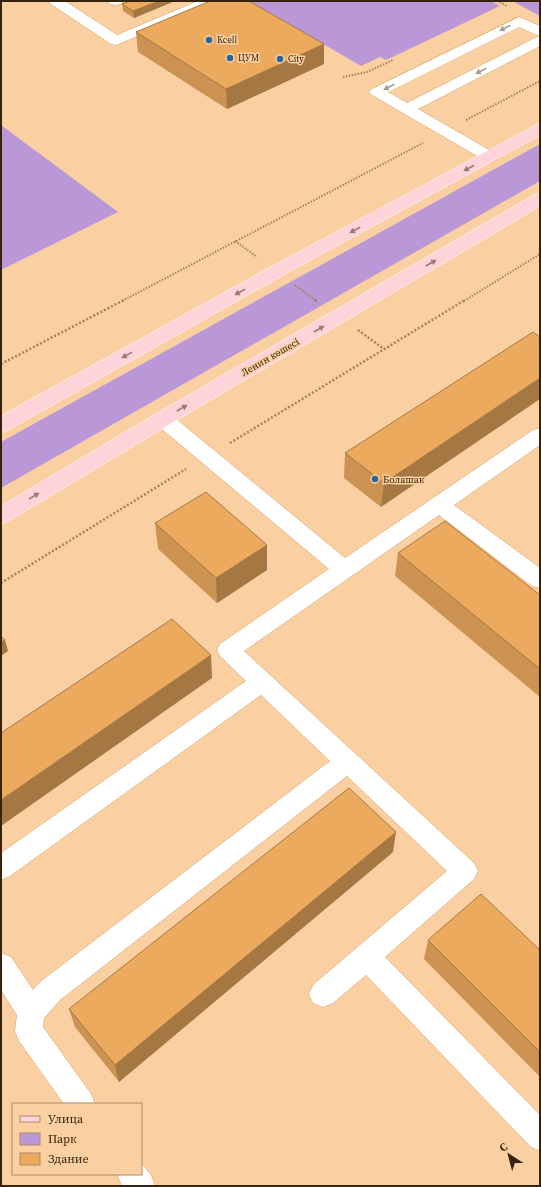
<svg xmlns="http://www.w3.org/2000/svg" width="541" height="1187" viewBox="0 0 541 1187" font-family="'Source Serif 4',serif">
<rect width="100%" height="100%" fill="#fad0a2"/>
<g fill="#ba98d8">
<path d="M253,1H491L500,6L386,60L380,57L361,66L251,2Z"/>
<path d="M512,1H540V16Z"/>
<path d="M1,125L118,212L1,270Z"/>
<path d="M540,144V181L1,488V442Z"/>
</g>
<g fill="none" stroke-linecap="round" stroke-linejoin="round">
<g stroke="#d4a169" stroke-width="1">
<g id="minor">
<path d="M49,1H65L117,35L198,1H217L215,4L116,45L111,44L51,4Z"/>
<path d="M108,1H123L121,4L115,5L110,4Z"/>
<path d="M519,17L540,26V46L418,109L496,154L498,157L496,160L490,162L484,160L372,95L369,92L372,89ZM519,27L539,36L407,103L388,92Z"/>
<path d="M163,412L170,414L345,558L533,430L540,428V445L454,505L540,568V588L532,586L439,515L244,651L474,863L478,871L474,879L385,957L540,1115V1151L530,1146L366,975L333,1003L323,1007L313,1003L309,994L313,985L447,871L347,776L60,1000L44,1018L43,1027L91,1094L95,1104H64L19,1041L15,1031L17,1015L1,990V953L11,957L33,990L40,982L330,761L261,695L10,876L1,880V853L246,681L220,656L217,650L220,644L329,569L156,424L153,419L156,414Z"/>
<path d="M141,1163L151,1175L155,1186H122L117,1174H141Z"/>
</g>
</g>
<g stroke="#fff" stroke-width="1">
<g id="major">
<path d="M540,124V135L283,275L8,430L1,432V416L271,267L534,126Z"/>
<path d="M540,194V206L170,424L8,521L1,524V506L156,414L534,195Z"/>
</g>
</g>
<g stroke="#a3835e" stroke-width="2" stroke-dasharray="1.5 1.5" stroke-linecap="butt">
<path d="M497,1L507,6"/>
<path d="M343,77L367,72L393,60"/>
<path d="M466,120L540,81"/>
<path d="M235,241L257,257"/>
<path d="M295,285L316,301"/>
<path d="M122,301L423,143"/>
<path d="M464,301L540,254"/>
</g>
<g stroke="#a3835e" stroke-width="2.5" stroke-dasharray="2 2" stroke-linecap="butt">
<path d="M315,300L318,302"/>
<path d="M358,330L384,349"/>
<path d="M1,364L124,300"/>
<path d="M230,443L465,300"/>
<path d="M1,583L186,469"/>
</g>
<use href="#minor" fill="#fff" fill-rule="evenodd"/>
<use href="#major" fill="#fed3da" fill-rule="evenodd"/>
</g>
<g fill="#cb9252">
<path d="M175,1L134,18L123,11L122,4Z"/>
<path d="M136,32L324,44V64L227,109L138,52Z"/>
<path d="M540,337L381,507L344,478L345,453Z"/>
<path d="M155,523L267,570L217,603L158,549Z"/>
<path d="M398,553L540,595V697L395,576Z"/>
<path d="M393,852L119,1082L75,1027L69,1009Z"/>
<path d="M428,940L540,950V1077L424,959Z"/>
</g>
<g fill="#a57742">
<path d="M159,1H175L134,18L133,11Z"/>
<path d="M324,44V64L227,109L226,89Z"/>
<path d="M540,378V399L381,507L384,483Z"/>
<path d="M267,545V570L217,603L216,578Z"/>
<path d="M5,640L8,651L1,656V642Z"/>
<path d="M211,655L212,678L1,826V800Z"/>
<path d="M396,832L393,852L119,1082L115,1065Z"/>
</g>
<g fill="#ecaa5f" stroke="#a57742">
<path d="M130,1H159L133,11L122,4Z"/>
<path d="M210,1H249L324,44L226,89L136,32Z"/>
<path d="M533,332L540,337V378L384,483L345,453Z"/>
<path d="M206,492L267,545L216,578L155,523Z"/>
<path d="M445,521L540,595V669L398,553Z"/>
<path d="M172,619L211,655L1,800V733Z"/>
<path d="M1,636L5,640L1,642Z"/>
<path d="M349,788L396,832L115,1065L69,1009Z"/>
<path d="M481,894L540,950V1052L428,940Z"/>
</g>
<defs><path id="oneway-solid" d="M-6-.8H1V-3.2L6.5 0L1 3.2V.8H-6Z"/></defs>
<g fill="#a59c91">
<use href="#oneway-solid" transform="translate(505 28) rotate(153)"/>
<use href="#oneway-solid" transform="translate(481 71) rotate(153)"/>
<use href="#oneway-solid" transform="translate(389 87) rotate(153)"/>
</g>
<g fill="#9a7a72">
<use href="#oneway-solid" transform="translate(469 168) rotate(152)"/>
<use href="#oneway-solid" transform="translate(355 230) rotate(152)"/>
<use href="#oneway-solid" transform="translate(431 263) rotate(-30)"/>
<use href="#oneway-solid" transform="translate(240 292) rotate(151)"/>
<use href="#oneway-solid" transform="translate(319 329) rotate(-30)"/>
<use href="#oneway-solid" transform="translate(127 355) rotate(151)"/>
<use href="#oneway-solid" transform="translate(182 408) rotate(-30)"/>
<use href="#oneway-solid" transform="translate(34 496) rotate(-31)"/>
</g>
<g fill="#27669c" stroke="#fad0a2" stroke-width="1.5">
<circle cx="209" cy="40" r="4"/>
<circle cx="230" cy="58" r="4"/>
<circle cx="280" cy="59" r="4"/>
<circle cx="375" cy="479" r="4"/>
</g>
<g text-anchor="middle" dominant-baseline="central" stroke-width="3" stroke-linejoin="round" paint-order="stroke">
<g font-size="9" fill="#36220a" stroke="#fad0a2" text-anchor="start">
<text x="217" y="40">Kcell</text>
<text x="238" y="58">ЦУМ</text>
<text x="288" y="59">City</text>
</g>
<g font-size="10" fill="#36220a" stroke="#fad0a2">
<text transform="translate(270 357) rotate(-30)">Ленин көшесі</text>
</g>
<g font-size="10" fill="#36220a" stroke="#fad0a2" text-anchor="start">
<text x="383" y="479">Болашак</text>
</g>
</g>
<rect width="541" height="1187" fill="none" stroke="#36220a" stroke-width="4"/>
<rect x="12" y="1103" width="130" height="72" fill="#fad0a2" stroke="#ac8a65"/>
<rect x="20" y="1116" width="20" height="6" fill="#fed3da" stroke="#ac8a65"/>
<text x="48" y="1123" font-size="12" fill="#36220a">Улица</text>
<rect x="20" y="1133" width="20" height="12" fill="#ba98d8" stroke="#ac8a65"/>
<text x="48" y="1143" font-size="12" fill="#36220a">Парк</text>
<rect x="20" y="1153" width="20" height="12" fill="#ecaa5f" stroke="#ac8a65"/>
<text x="48" y="1163" font-size="12" fill="#36220a">Здание</text>
<g transform="translate(509 1155) rotate(324)" stroke="#fad0a2" stroke-width="3" paint-order="stroke">
<path d="M0-3L7 15L0 10L-7 15Z" fill="#36220a"/>
<text y="-6" font-size="11" font-weight="bold" text-anchor="middle" fill="#36220a">С</text>
</g>
</svg>
